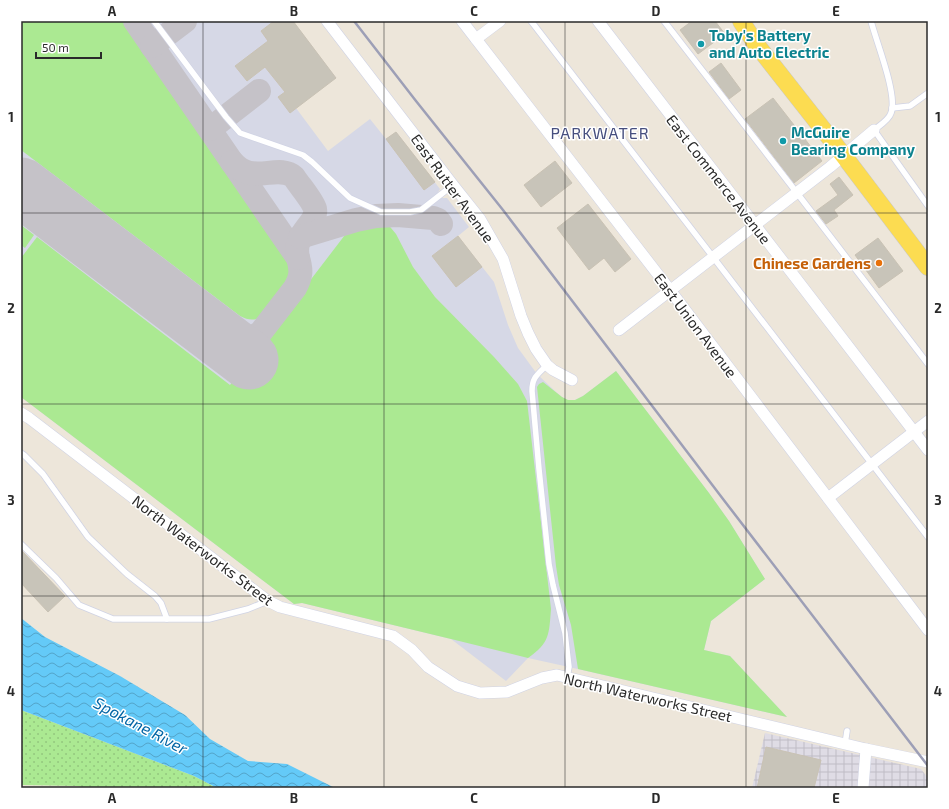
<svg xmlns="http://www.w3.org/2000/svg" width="949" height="809" viewBox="0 0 949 809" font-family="'Exo 2',sans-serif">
<defs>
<pattern id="industrial-grid" width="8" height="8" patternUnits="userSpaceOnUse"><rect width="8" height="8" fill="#dfdce5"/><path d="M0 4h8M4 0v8" fill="none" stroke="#c0bdc5"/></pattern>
<pattern id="park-dots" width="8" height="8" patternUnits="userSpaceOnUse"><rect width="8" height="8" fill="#abe992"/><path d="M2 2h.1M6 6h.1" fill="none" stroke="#93c87e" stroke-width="1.8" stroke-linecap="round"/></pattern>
<pattern id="water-waves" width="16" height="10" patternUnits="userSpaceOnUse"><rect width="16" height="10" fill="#64caf8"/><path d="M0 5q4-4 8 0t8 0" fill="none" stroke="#53a4c9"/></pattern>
</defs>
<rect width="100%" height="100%" fill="#ede6da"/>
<path fill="url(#industrial-grid)" d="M765,733L921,769L928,778V788H752Z"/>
<path fill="#d6d8e6" d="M21,21H293L336,78L296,108L328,151L370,119L386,139L396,132L440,189L437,194L440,198H447L469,227L458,236L494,282L508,325L518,348L537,374L556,392L562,397L568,400H575L583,396L616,371L709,493L729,521L765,579L711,621L704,650L730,656L787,717L569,667L528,658L506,681L451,639L302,603L294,604L21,397Z"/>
<g fill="#abe992">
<path d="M21,21H127L292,260C295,267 296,271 294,278L264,317C255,320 249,321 240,316L21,150Z"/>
<path d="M386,222L396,234L413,267L435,297L494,357L518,384L527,401L551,609C549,634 550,643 528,658L451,639L302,603L294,604L21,397V258L37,237L230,385L348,231C360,225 373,224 386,222Z"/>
<path d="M21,225L34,235L25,248L21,245Z"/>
<path d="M616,371L709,493L729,521L765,579L711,621L704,650L730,656L787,717L578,669L571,625L559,585L556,566L537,387L539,384L543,382L562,397L568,400H575L583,396Z"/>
</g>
<path fill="url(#park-dots)" d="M21,710L194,776L217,788H88L77,786L21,785Z"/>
<path fill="url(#water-waves)" d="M21,618L45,637L120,676L185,715L210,739L248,761L287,764L335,788H217L194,776L21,710Z"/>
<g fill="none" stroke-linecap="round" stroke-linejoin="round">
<g stroke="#c5c2c8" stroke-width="24">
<path d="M135,21L298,258C302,271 301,277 295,288L261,332C250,341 237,343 223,340"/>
<path d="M152,46L185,21"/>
<path d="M210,129L259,91"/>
<path d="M232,162C235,165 238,168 242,170C258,180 281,165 294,177C299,185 313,201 315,209C318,224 292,233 298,258"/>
<path d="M300,237L356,220L376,216L398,215L433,218L438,220L441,224"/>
</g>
<path stroke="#c5c2c8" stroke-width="59" d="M21,187L249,360"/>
</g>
<g fill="#c8c4b9" stroke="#c9c2b4">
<path d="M274,21H293L336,78L290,113L278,97L285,92L265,67L247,81L235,66L268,41L261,31Z"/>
<path d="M692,21H715L725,34L698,54L680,30Z"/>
<path d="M721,63L741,90L729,99L709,72Z"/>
<path d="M773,98L822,161L794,183L745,119Z"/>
<path d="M396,132L435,182L424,190L386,139Z"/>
<path d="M555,161L572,183L541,207L524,185Z"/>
<path d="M839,177L853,195L834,210L838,216L826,224L816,211L838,195L830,184Z"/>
<path d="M588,204L631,259L615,272L604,258L589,270L557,228Z"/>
<path d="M458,236L482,267L456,287L432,256Z"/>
<path d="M878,238L903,271L879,288L855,255Z"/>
<path d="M21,550L65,596L48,612L21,583Z"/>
<path d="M766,747L821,760L814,788H757Z"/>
</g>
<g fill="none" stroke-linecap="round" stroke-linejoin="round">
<g stroke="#d0d3e4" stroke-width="7">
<g id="service">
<path d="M154,21L226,117L240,133L303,155L312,162L350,198L381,212H410L421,210L453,185"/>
<path d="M531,21L713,257L928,537"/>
<path d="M664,21L797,193L928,364"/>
<path d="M871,21C876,41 898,95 891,113C889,120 879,126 874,130L928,206"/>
<path d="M892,108L910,106L928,93"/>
<path d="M547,365C538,374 532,377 532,391L539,469L549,564L553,585L565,633L569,667L567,677"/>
<path d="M21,453L24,455L43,474L88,537L127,574L155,596L161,603L167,619"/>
<path d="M21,544L56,578L79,605L113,619H209L248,609L268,601"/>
<path d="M845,744L847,731"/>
</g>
</g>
<g stroke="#d0d3e4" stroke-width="12">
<g id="minor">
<path d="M327,21L453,185L480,219L503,259L521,316L528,333L536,349L547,365L553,370L572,380"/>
<path d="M462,21L670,290L928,630"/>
<path d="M598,21L928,450"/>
<path d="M476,39L500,21"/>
<path d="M619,330L830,167L874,130"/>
<path d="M21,413L29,418L268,601L280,607L393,636L412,650L428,667L457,686L480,693L507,692L542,678L557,675L866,749L928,762"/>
<path d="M828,498L928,421"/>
<path d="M863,788L866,749"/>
</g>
</g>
<g stroke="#c8c8c8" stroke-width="18">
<path id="primary" d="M741,21L756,44L844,156L928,267"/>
</g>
<use href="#service" stroke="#fff" stroke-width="5.5"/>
<use href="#minor" stroke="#fff" stroke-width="11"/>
<use href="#primary" stroke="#fcdc51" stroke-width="17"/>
<path stroke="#9d9fb6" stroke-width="2.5" d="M354,21L416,101L503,210L723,499L928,766"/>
</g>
<path fill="none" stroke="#2a2a2a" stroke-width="1" stroke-opacity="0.55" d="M203,21V788M384,21V788M565,21V788M746,21V788M21,213H928M21,404H928M21,596H928"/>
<g fill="#0f9aa8" stroke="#fff" stroke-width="1.5">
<circle cx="701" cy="44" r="4"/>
<circle cx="783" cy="141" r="4"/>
</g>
<circle fill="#e8710a" stroke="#fff" stroke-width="1.5" cx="879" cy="263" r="4"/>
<g text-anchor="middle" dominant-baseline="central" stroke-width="3" stroke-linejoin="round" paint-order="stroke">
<g font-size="15" font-weight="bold" fill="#0d838f" stroke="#fff" text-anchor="start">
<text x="709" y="35">Toby's Battery<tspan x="709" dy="17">and Auto Electric</tspan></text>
<text x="791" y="132">McGuire<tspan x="791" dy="17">Bearing Company</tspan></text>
</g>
<g font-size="15" fill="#2a2a2a" stroke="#fff">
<text transform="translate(719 179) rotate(52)">East Commerce Avenue</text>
<text transform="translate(453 188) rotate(54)">East Rutter Avenue</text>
<text transform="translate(696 325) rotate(53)">East Union Avenue</text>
<text transform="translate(203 550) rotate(37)">North Waterworks Street</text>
<text transform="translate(648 697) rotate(13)">North Waterworks Street</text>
</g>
<g font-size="15" font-weight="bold" fill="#c56008" stroke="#fff" text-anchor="end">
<text x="871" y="263">Chinese Gardens</text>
</g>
<g font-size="16" letter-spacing="1" fill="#464e7e" stroke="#fff">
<text x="600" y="132">PARKWATER</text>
</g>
<g font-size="16" font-style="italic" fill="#0265a5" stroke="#fff">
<text transform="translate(141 725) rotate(28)">Spokane River</text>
</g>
</g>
<rect width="949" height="809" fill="none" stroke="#ffffff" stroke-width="44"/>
<path d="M36 52v6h65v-6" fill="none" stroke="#2a2a2a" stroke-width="2"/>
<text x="42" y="52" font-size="12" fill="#2a2a2a" stroke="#ffffff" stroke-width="3" paint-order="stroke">50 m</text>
<rect x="22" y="22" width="905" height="765" fill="none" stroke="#2a2a2a" stroke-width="1.5"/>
<g font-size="13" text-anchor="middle" font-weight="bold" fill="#2a2a2a">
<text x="112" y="16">A</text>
<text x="294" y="16">B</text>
<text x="474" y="16">C</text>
<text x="656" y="16">D</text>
<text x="836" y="16">E</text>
<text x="11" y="122">1</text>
<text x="938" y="122">1</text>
<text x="11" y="313">2</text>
<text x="938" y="313">2</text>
<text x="11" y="505">3</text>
<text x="938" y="505">3</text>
<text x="11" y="696">4</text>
<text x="938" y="696">4</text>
<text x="112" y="803">A</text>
<text x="294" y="803">B</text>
<text x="474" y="803">C</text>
<text x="656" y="803">D</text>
<text x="836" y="803">E</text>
</g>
</svg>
